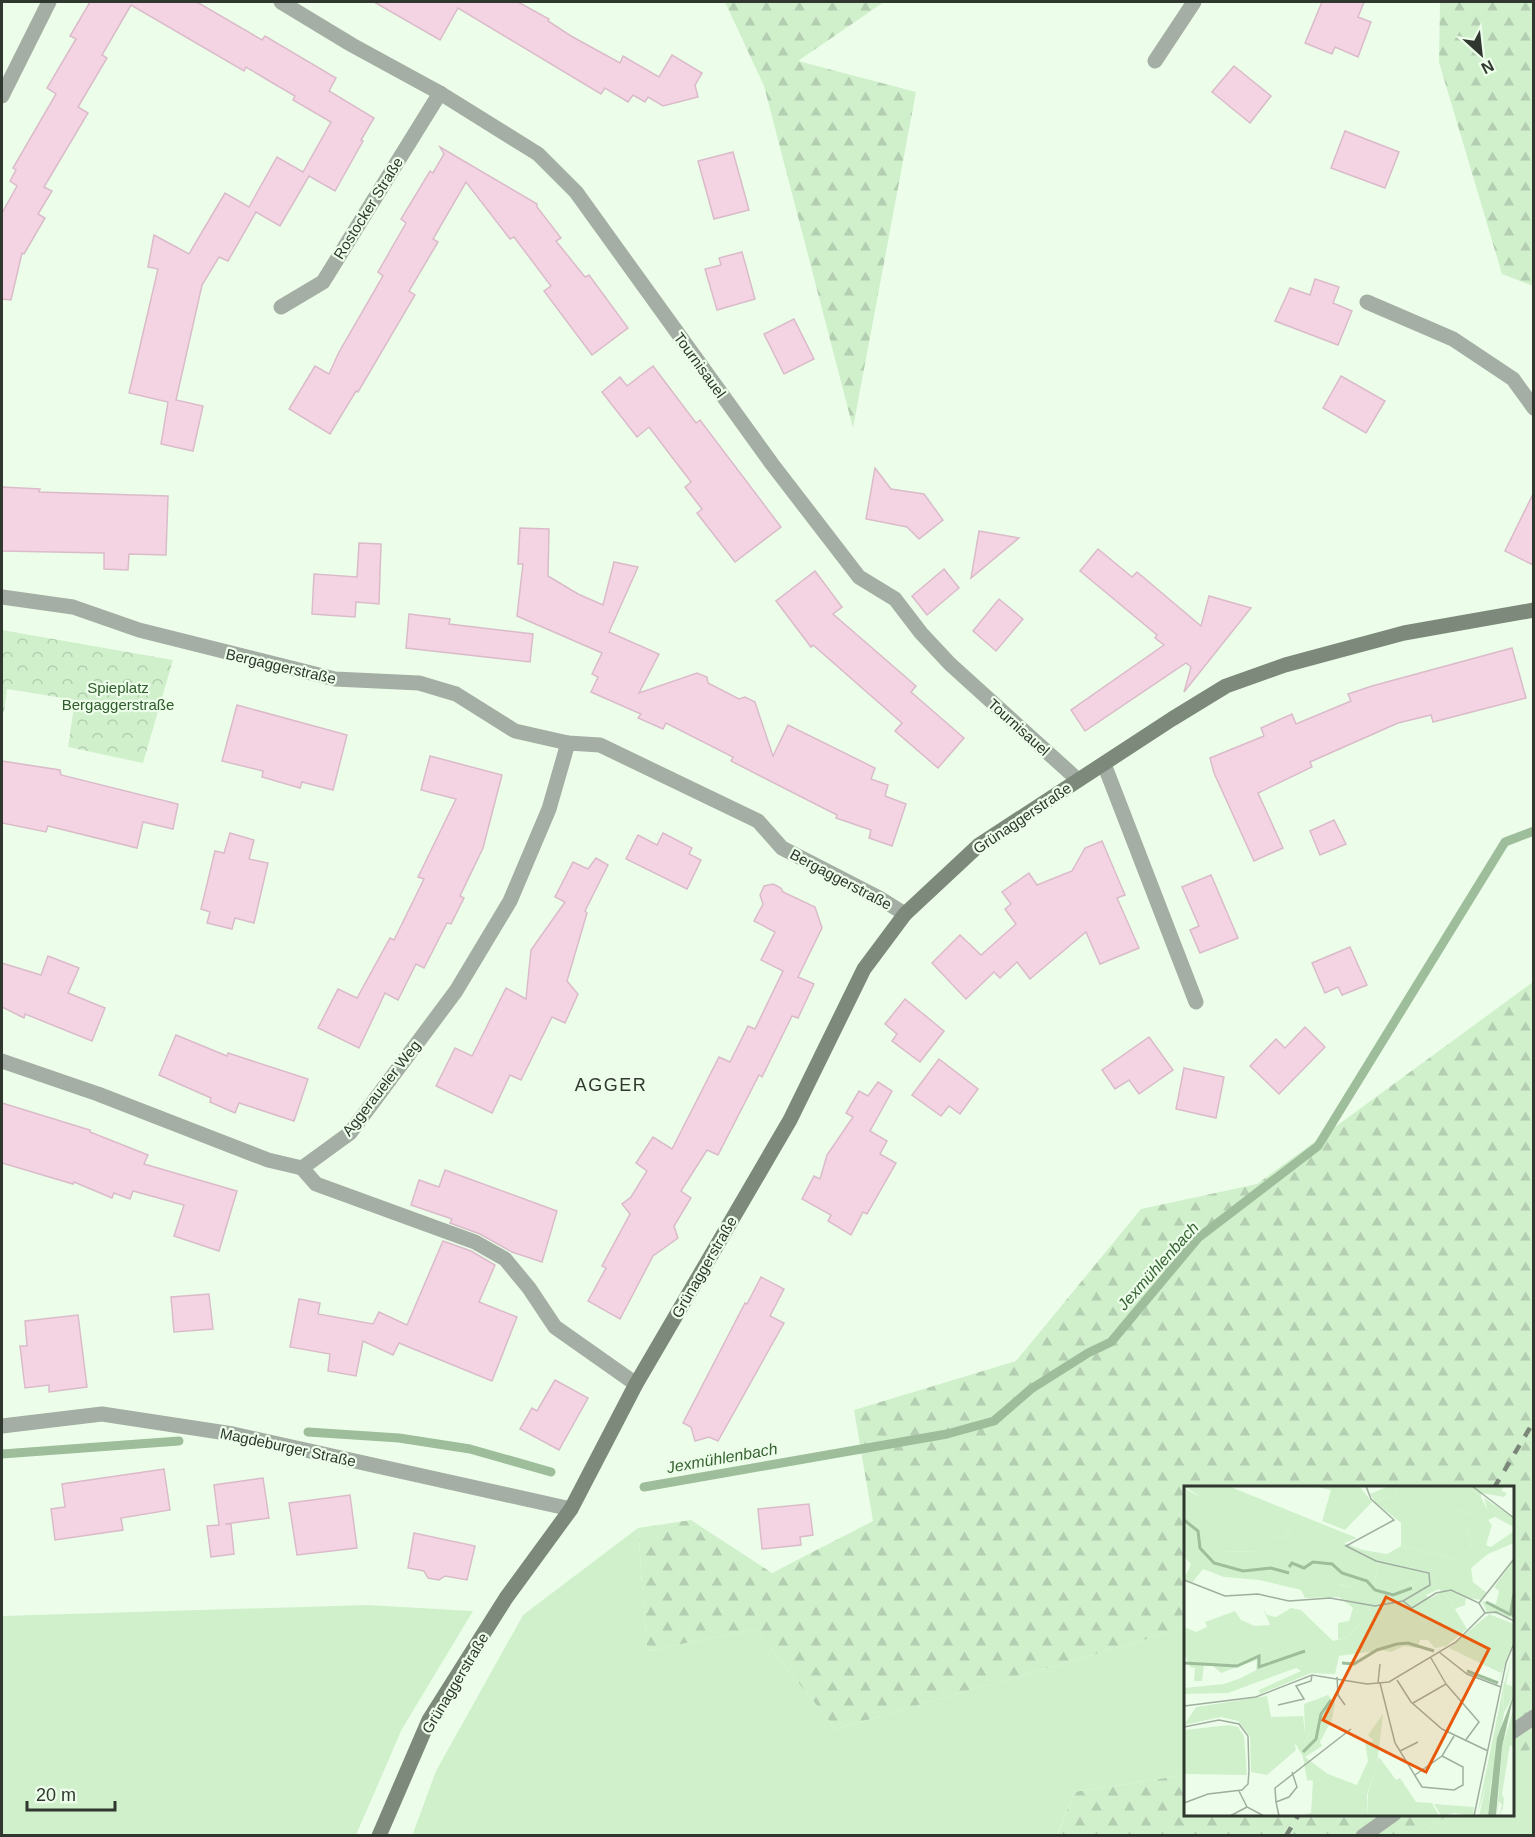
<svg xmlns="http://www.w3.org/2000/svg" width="1535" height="1837" viewBox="0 0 1535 1837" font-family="Arial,sans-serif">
<defs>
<pattern id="forest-firs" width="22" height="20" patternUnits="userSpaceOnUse" patternTransform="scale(1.5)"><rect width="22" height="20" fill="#d0f0cc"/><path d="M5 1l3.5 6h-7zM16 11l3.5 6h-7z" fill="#b3ceb0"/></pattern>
<pattern id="park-crowns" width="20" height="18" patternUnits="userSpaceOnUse" patternTransform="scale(1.5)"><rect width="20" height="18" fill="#d0f0cc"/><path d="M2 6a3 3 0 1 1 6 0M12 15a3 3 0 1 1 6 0" fill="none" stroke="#b3ceb0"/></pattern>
</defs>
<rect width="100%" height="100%" fill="#ecfeea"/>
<g fill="#d0f0cc">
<path d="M638,1528L647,1651L755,1629L836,1729L1185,1628V1775L1074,1792L1057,1835L412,1836L436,1771L523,1615Z"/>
<path d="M367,1605L473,1611L402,1729L356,1835H2V1616Z"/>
<path d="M1533,1746V1835H1422L1448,1815L1512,1814L1513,1763Z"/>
</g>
<g fill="url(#forest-firs)">
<path d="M725,2H884L798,61L916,92L853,428L764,86Z"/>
<path d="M1440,2H1533V286L1502,274L1439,62Z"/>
<path d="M1533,982L1534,1746L1513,1763L1512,1488H1186L1185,1628L836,1729L755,1629L647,1651L638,1528L691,1520L772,1573L873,1521L854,1410L1016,1361L1141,1209L1257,1184Z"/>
<path d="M1185,1775L1186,1814L1448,1815L1422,1835L1057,1836L1074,1792Z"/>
</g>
<path fill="url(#park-crowns)" d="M2,630L173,660L143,763L68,747L75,700L7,689L4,712L2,711Z"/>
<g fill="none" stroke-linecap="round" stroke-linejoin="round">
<g stroke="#9ebd9a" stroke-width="9">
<path d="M308,1432L399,1438L470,1449L551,1472"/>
<path d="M2,1454L179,1441"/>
<path d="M644,1487L947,1434L994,1421L1031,1389L1088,1353L1111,1342L1198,1238L1318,1146L1505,842L1534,831"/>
</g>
</g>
<g fill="#f4d4e3" stroke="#dabbc9" stroke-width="1.5">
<path d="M90,2H197L262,40L265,36L336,78L329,91L374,118L361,140L363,141L335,191L309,176L280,226L256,212L228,261L219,257L202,285L176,400L203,406L193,451L161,444L168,402L129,393L158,269L148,267L154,235L189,254L225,193L249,207L277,157L303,172L331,122L293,100L295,96L271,82L246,67L244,71L131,5L102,55L107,58L78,107L88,113L44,187L52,191L38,214L45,218L24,254L22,253L11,300L2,299V213L17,186L10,181L16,170L13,168L56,94L47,88L76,39L70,36Z"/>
<path d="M374,2H518L549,19L548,21L571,36L620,63L623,56L659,77L672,55L702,73L695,85L698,97L663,106L648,97L645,102L633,95L628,102L605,88L601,94L458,8L440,40Z"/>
<path d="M1322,2H1364L1358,17L1371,22L1358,57L1335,47L1332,54L1305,43Z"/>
<path d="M1234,66L1271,96L1250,123L1212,92Z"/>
<path d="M1345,131L1399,152L1385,188L1331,168Z"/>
<path d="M440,147L537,204V207L561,238L556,241L585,277L589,275L628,328L592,355L544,291L551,286L514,237L510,239L466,182L433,239L438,242L409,291L415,295L358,392L356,391L330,434L289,409L315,366L329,374L339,352L383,276L378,272L406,223L401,219L430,171L433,173L444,154Z"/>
<path d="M733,152L749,210L714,219L698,161Z"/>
<path d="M742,252L755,299L717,310L705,269L721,265L719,258Z"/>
<path d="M1315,279L1339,287L1333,303L1352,311L1338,345L1275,321L1290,288L1310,295Z"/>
<path d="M794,319L814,359L784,374L764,334Z"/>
<path d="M653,366L696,423L700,420L781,527L735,562L697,513L702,509L685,487L691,482L649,427L637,437L602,392L620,377L627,386Z"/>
<path d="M1341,376L1385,401L1366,433L1323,408Z"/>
<path d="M875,468L891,489L924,494L943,520L919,539L907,527L866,519Z"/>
<path d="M2,487L40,489L39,492L168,496L166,555L129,554L128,570L104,569V553L2,551Z"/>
<path d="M1533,494V565L1505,551Z"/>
<path d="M520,528L549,529L548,576L578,594L603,605L614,562L638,567L609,632L659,654L639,693L697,673L707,677L708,683L739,699L745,697L755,702L773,756L788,725L875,768L871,779L888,785L885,796L906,804L892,846L869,838L871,830L836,818L837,815L731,761L733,757L666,723L663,729L638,718L641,714L591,692L598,677L592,674L602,653L517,616L523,564H518Z"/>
<path d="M979,531L1019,538L971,578Z"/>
<path d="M359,543L381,544L379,604L356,602L355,617L312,614L314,574L357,577Z"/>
<path d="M1098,549L1132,577L1137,572L1201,626L1209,596L1251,608L1184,692L1191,667L1186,663L1085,731L1071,710L1164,645L1155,638L1157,635L1080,571Z"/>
<path d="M944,569L959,588L927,615L912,596Z"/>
<path d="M815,571L842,607L833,614L916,686L911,692L964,738L938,768L895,731L902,723L813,645L811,647L776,601Z"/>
<path d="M999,599L1023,619L996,651L973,631Z"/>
<path d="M409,614L450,619L449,624L533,634L530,662L406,648Z"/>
<path d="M1512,648L1526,698L1433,722L1431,715L1398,723L1310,762L1312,767L1258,793L1283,848L1254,861L1214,773L1210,758L1264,736L1261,728L1292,714L1296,724L1351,701L1348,694L1372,686Z"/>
<path d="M237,705L347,735L333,790L302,782L300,788L262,777L263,771L222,761Z"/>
<path d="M430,756L502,775L483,848L460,896L464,898L451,924L447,923L424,968L416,964L398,1000L385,993L359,1048L318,1028L338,989L357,998L390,938L394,940L424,879L418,877L456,799L421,790Z"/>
<path d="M2,761L60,770L61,775L178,804L173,829L143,822L137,848L48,826L46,832L2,823Z"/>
<path d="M1334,820L1346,844L1320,855L1310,831Z"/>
<path d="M230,833L254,840L249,859L268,863L254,923L235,918L232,929L207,923L210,912L201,909L215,851L224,853Z"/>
<path d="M663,833L692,848L689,854L701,860L687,889L626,859L638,835L657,845Z"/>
<path d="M1102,841L1125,895L1117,898L1139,948L1100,964L1086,932L1030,979L1017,962L1000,978L994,972L966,999L932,963L960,935L981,955L1016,924L1005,909L1011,904L1002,892L1029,873L1037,885L1072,871L1085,848Z"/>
<path d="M596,858L608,865L585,911L587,913L567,981L578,994L565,1023L552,1017L521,1080L510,1075L492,1113L436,1086L455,1048L472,1056L506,988L526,999L531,950L565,902L555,897L573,862L588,869Z"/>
<path d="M1211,875L1238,938L1200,953L1190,930L1199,926L1182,887Z"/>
<path d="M773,884L781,888L783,892L815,907L822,928L798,977L814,984L798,1018L792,1016L762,1077L759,1075L718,1155L707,1150L681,1191L691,1198L674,1226L678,1238L653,1256L620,1319L588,1301L606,1268L602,1266L630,1214L622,1204L631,1197L647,1171L636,1163L653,1137L672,1149L719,1057L730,1062L748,1026L755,1029L783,971L761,960L775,932L754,921L763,904L760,895L764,886Z"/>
<path d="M1350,947L1367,985L1342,995L1338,987L1325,993L1312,963Z"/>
<path d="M48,956L79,968L68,993L105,1008L92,1041L25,1014L24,1018L2,1007V963L41,975Z"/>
<path d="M905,999L944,1031L920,1062L892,1041L897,1034L885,1024Z"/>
<path d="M1305,1027L1325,1047L1279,1094L1250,1066L1276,1039L1285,1048Z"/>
<path d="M176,1035L227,1056L228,1053L308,1079L294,1121L239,1103L235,1113L210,1102L211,1098L159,1075Z"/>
<path d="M1149,1037L1173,1070L1139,1094L1129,1080L1115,1089L1102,1070Z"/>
<path d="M939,1059L978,1089L960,1114L949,1106L941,1116L912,1095Z"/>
<path d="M1184,1068L1224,1077L1216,1118L1176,1109Z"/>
<path d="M878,1082L892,1091L870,1131L887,1141L880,1154L896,1163L867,1214L863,1212L851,1235L828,1221L831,1215L802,1199L814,1176L820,1179L827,1155L853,1117L846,1113L859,1091L868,1096Z"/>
<path d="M2,1103L90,1130V1132L148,1155L144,1164L237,1191L219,1251L174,1236L184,1205L133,1191L130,1199L114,1193L112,1198L74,1182L73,1184L2,1163Z"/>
<path d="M445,1170L557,1211L542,1262L512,1252L480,1234L450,1223L452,1219L411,1205L419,1180L439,1187Z"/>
<path d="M443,1241L471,1251L495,1265L479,1302L517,1317L492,1381L399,1343L393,1355L363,1341L356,1376L328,1371L330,1354L290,1347L299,1299L320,1303L318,1314L373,1324L379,1312L407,1325Z"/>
<path d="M761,1277L784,1289L770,1316L784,1323L718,1441L709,1437L695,1441L691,1427L683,1423L745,1303L747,1304Z"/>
<path d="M209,1294L213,1329L174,1332L171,1297Z"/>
<path d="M78,1315L87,1387L49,1392V1385L25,1388L20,1346H27L25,1321Z"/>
<path d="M555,1380L588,1398L559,1450L520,1429L532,1408L537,1411Z"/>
<path d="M164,1469L170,1510L121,1518L123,1530L55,1540L51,1509L65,1507L62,1484Z"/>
<path d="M263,1478L269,1518L225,1524H231L234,1554L211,1557L207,1526L219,1525L214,1485Z"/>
<path d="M350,1495L357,1548L297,1555L289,1503Z"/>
<path d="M809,1504L813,1535L800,1537L801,1545L762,1549L758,1509Z"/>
<path d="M414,1533L475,1546L467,1580L445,1576L439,1580L428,1578L424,1571L408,1568Z"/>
</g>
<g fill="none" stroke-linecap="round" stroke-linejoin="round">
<g stroke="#a5aea4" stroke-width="15">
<path d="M281,2L352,45L440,93L538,154L576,192L772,464L859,577L895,599L921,633L950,664L1078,780"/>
<path d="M1155,61L1194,2"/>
<path d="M2,96L49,2"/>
<path d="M1367,302L1453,339L1513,379L1534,408"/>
<path d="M281,307L323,282L440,93"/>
<path d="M2,597L73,607L139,630L335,679L419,683L456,694L515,731L568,743L600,745L758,821L782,848L881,899L905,914"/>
<path d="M1104,764L1196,1002"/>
<path d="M2,1061L98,1094L268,1160L302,1168L350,1133L456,991L510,901L549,809L568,743"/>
<path d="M302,1168L316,1184L475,1242L505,1259L529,1288L555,1327L636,1384"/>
<path d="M2,1426L102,1414L233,1434L571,1509"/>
<path d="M1512,1732L1534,1717"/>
<path d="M1363,1836L1394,1814"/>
</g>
<path stroke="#7d8a7b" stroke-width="15" d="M379,1836L429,1720L506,1598L571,1509L636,1384L790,1120L864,969L905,914L979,845L1172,719L1226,686L1285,665L1404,633L1534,610"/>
<g stroke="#7b8779" stroke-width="4.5" stroke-dasharray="10 10" stroke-linecap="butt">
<path d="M1494,1488L1534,1421"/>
<path d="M1286,1836L1299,1814"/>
</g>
</g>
<g text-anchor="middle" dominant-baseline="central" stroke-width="4.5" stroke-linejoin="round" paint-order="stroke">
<g font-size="15" fill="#2f372e" stroke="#ecfeea">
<text transform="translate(368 208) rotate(-58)">Rostocker Straße</text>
<text transform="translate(700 365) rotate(54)">Tournisauel</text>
<text transform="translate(281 666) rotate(13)">Bergaggerstraße</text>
<text transform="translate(1019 727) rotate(42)">Tournisauel</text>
<text transform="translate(1022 818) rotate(-34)">Grünaggerstraße</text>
<text transform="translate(841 879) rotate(28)">Bergaggerstraße</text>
<text transform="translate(381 1088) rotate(-52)">Aggeraueler Weg</text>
<text transform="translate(704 1267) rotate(-60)">Grünaggerstraße</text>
<text transform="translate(288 1447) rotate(12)">Magdeburger Straße</text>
<text transform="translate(455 1683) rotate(-59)">Grünaggerstraße</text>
</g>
<g font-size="15" fill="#2f5a2b" stroke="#ecfeea">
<text x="118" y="687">Spieplatz<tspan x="118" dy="17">Bergaggerstraße</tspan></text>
</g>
<g font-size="16" font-style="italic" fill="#386333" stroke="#ecfeea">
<text transform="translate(1158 1266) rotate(-48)">Jexmühlenbach</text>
<text transform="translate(722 1458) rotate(-10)">Jexmühlenbach</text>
</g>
<g font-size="18" letter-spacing="1.5" fill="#2f372e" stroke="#ecfeea">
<text x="611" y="1085">AGGER</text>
</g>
</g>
<g transform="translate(1184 1486)">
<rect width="330" height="330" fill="#ecfeea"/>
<path d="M0,0H44L173,52L158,58L108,38L101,52L89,51L79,66L33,65L18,12ZM128,0H175L188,16L161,44L138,35L147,4ZM214,0H282L297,11L303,23L282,28L269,22L263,4L266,33L285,44L287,64L272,73L217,60V37L191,16L211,8ZM194,74L241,85L253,96L229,103L227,97L202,110L210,115L182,121L192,130L176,138L164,151L154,153V137L165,135L169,122L155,111L154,98L195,109L190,101ZM330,74L328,132L303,126L298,115L312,118L315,105L310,101ZM258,106L268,116L271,110L282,112L281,119L271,123L283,143L262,160L251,162L255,154L205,134ZM305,128L330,138V153L314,198L317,187L265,162ZM328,170L322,198L330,201V208L320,227L319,201ZM83,210L87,231L119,230L121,247H125L120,257L111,258L112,264L83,289L67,286L66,250L54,235L37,231L0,239L12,221ZM330,222V261L326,259L318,308L320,313L319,322L315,330L318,319L315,315L313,329L318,261ZM45,239L54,241L60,250L63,289L0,288V244ZM195,271L212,294L216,292L232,316L248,317L255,330H183L184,308ZM303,296L307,297L304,330H295ZM250,318L290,321L289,330L271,327L257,330Z" fill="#d0f0cc"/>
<path d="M205,0H214L211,8L191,16L186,8ZM259,0L263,3L269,22L282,28L303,22L300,12L330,32V41L311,31L304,34L308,39L302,59L307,61L330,45V57L304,68L287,82L289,96L303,107L297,114L271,110L268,116L255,103L242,109L247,115L231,129L221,126L206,134L245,142L247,151L255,153L251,162L244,154H236L233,162L220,160L207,166L198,164L155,170L151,188L127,187L76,208L75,204L117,185L112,182L44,207L0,208V202L40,198L57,192L72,184L73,174L37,187L29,180L20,179L18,195H10L11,182L6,181L0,167V141L12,146L23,141L21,136L51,125L57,134L71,140L86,139L79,122L83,129L92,131L107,122L117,124L149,155L164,151L176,138L191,130L182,120L209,115L202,109L226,97L229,103L252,95L241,85L194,74L190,101L196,110L155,98V111L121,112L117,104L75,94L40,91L19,83L8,97L0,93L7,78L0,71V2L18,12L32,33L33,65L79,66L81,57L89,51L101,52L108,38L179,64L203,68L217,60L272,73L287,63L285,44L266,33L259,22L263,3ZM282,0H319L318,5L323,7L320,11L297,7V11ZM319,203L320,227L307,297L303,296L293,330ZM144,209L151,217L148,233L136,256L138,260L121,271L144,288L173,299L184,275L181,256L190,255L184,249L199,228L193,279L183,309V330H115L127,327L129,295L123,294L119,271L111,257H120L125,248H121L120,218Z" fill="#d0f0cc"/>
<path d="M330,208L318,261L312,330H304L313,252Z" fill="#9ebd9a"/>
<path fill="none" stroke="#9ebd9a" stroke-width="3" d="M0,34L14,45L16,62L30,77L59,85L87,82L105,87M105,81L108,77L120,82L129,76L148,78L158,87L183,95L191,104L209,109L228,102M330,108L327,125L330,131M302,116L327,129M0,177L53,180L75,170V181L121,165M158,177L170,178L193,164L213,158L224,157L250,165M283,185L314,197M119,266L132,253L137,228L147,214"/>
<path fill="none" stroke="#a0ae9f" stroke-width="1.5" d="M288,0L330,32M0,94L41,110L74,108L105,115L146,112L191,120L219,115L246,99L245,87L192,75L162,60L210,34L187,13L182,0M219,115L228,122L252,107L267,104L295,117L301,127M295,117L330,73M255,166L283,188L317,201M247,172L262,198M153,191L154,209L161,219M213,194L227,216L258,243L304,265M194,197L196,178M196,197L211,257L238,301L270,304L279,299V281L258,270M229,217L262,198L295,236L281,255M94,219L120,213L112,200L127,195L128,189M0,220L72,211L128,189L183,198L205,196L272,156L301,127L312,126L330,135M0,241L35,234L55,238L64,250L65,285L64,298L58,304L24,308L0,317M216,265L234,256M231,289L258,270L270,250M55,305L63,321L80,330M92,316L91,302L167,243M46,330L63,321M95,330L92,316L105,311L113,301L108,286M290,330L322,177L330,157"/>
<path fill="#e8590c" fill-opacity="0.15" stroke="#e8590c" stroke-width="3" d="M202,111L305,163L242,286L139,234Z"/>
<rect width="330" height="330" fill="none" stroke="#2f372e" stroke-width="3"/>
</g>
<rect width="1535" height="1837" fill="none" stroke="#2f372e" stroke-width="6"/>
<g transform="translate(1481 54) rotate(153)" stroke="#ecfeea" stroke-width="4.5" paint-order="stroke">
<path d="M0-4.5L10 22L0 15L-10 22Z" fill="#2f372e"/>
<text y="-9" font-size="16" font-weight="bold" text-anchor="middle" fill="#2f372e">N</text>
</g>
<path d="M27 1801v9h88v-9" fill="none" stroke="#2f372e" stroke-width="3"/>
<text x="36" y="1801" font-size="18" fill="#2f372e" stroke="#ecfeea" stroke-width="4.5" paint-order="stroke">20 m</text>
</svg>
